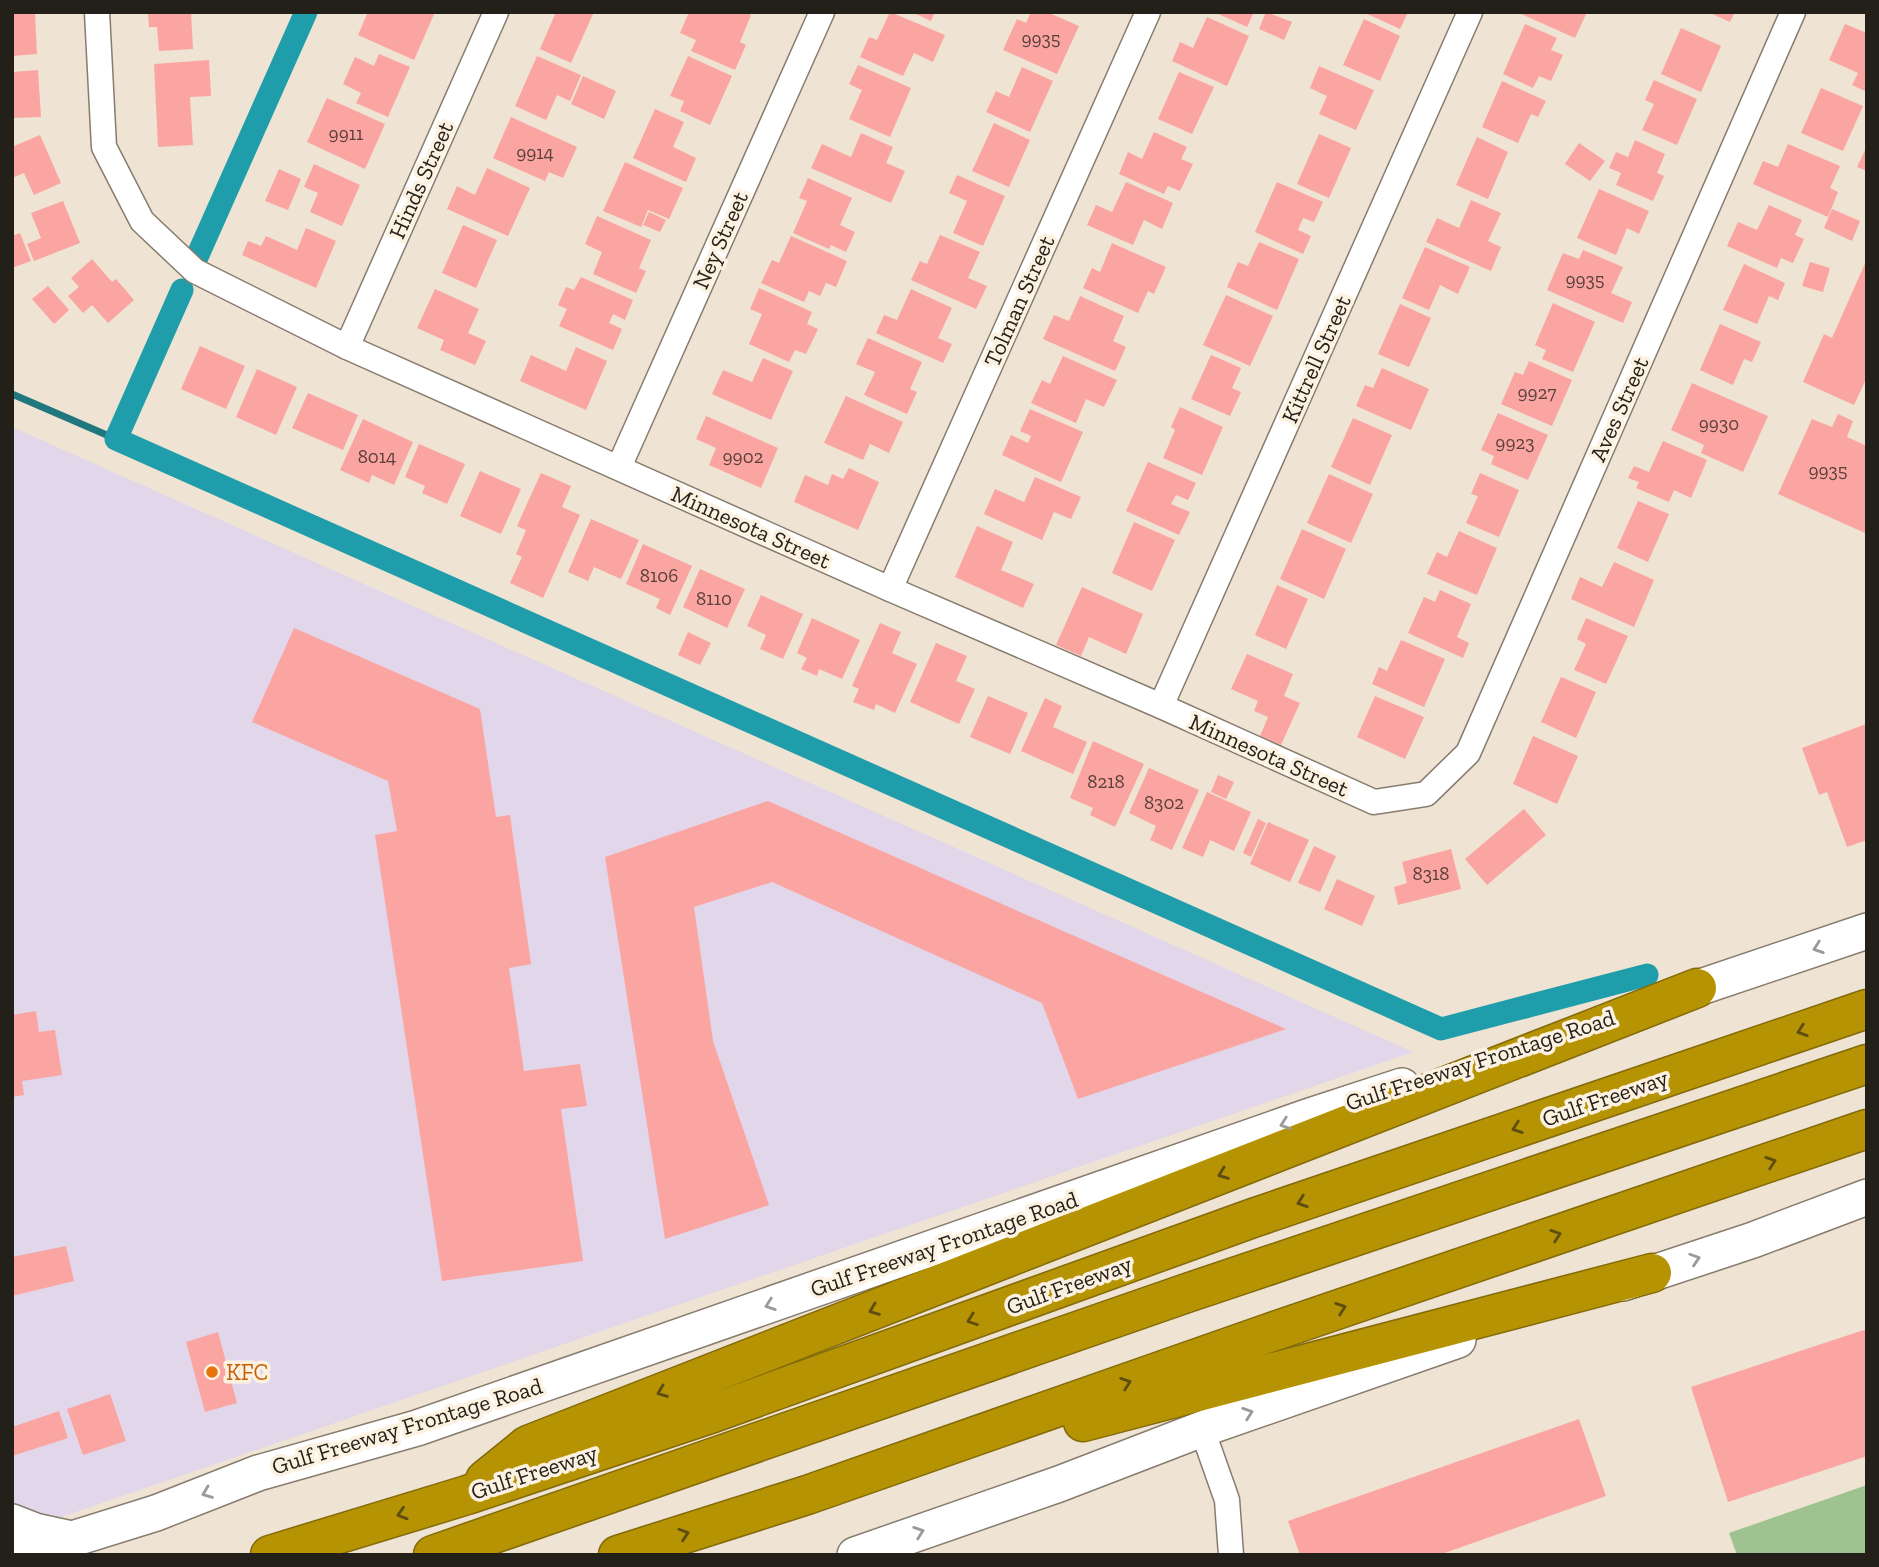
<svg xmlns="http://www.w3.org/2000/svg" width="1879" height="1567" viewBox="0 0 1879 1567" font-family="'Zilla Slab',serif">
<rect width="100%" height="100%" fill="#efe3d3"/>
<path fill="#e2d6ea" d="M12,427L1413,1052L12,1534Z"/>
<path fill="#9ec390" d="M1867,1485V1555H1737L1729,1533Z"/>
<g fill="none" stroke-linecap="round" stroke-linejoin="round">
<path stroke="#21777e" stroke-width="7" d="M12,394L116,439"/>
<g stroke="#209daa" stroke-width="23">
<path d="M197,257L306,12"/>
<path d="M182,290L116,439L1441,1029L1647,975"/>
</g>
</g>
<g fill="#fba5a2">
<path d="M12,12H35L37,54L12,56Z"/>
<path d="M148,12H191L193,49L159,51L157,27H149Z"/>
<path d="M368,12H435L414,60L358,35Z"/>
<path d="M556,12L593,14L571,63L540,49Z"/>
<path d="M689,12H745L751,15L740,42L746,45L735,70L691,51L696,40L680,33Z"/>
<path d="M890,12L945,35L933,62L914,53L903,76L860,57L869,37L877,40Z"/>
<path d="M912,12H935L931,21Z"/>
<path d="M1031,12H1047L1079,26L1057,74L1003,50L1017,19L1026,23Z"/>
<path d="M1214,12H1254L1247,27Z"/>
<path d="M1266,12L1292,22L1284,40L1259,29Z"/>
<path d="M1363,12H1408L1400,29Z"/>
<path d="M1517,12H1587L1575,38Z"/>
<path d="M1708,12H1735L1730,22Z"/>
<path d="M1207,17L1249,36L1227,86L1172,61L1180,42L1193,48Z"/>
<path d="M1364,19L1400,36L1380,81L1343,65Z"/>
<path d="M1525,24L1557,38L1551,50L1563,55L1551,81L1539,76L1533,88L1503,74Z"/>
<path d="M1845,24L1867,33V92L1852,85L1858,73L1829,60Z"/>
<path d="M1681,28L1721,46L1701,92L1661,74Z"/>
<path d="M379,54L410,67L388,117L356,103L361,93L343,84L355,57L374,66Z"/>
<path d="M537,56L581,75L570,101L557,95L546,120L515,106Z"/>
<path d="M688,56L732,76L710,125L680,111L684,101L670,96Z"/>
<path d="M209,60L211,96L190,97L193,145L158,147L154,64Z"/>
<path d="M858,65L911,88L890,137L849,119L862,90L849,84Z"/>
<path d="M1319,66L1374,90L1356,130L1319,114L1327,96L1310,88Z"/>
<path d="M1022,67L1053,81L1030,132L986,112L996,91L1009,97Z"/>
<path d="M38,70L41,117L12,118V72Z"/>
<path d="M1179,72L1214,87L1192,134L1158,119Z"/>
<path d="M583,76L616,91L604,119L571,104Z"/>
<path d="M1654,80L1697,99L1677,145L1642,130L1654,104L1645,100Z"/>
<path d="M1502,81L1546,101L1538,117L1531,114L1518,143L1482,127Z"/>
<path d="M1821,88L1863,106L1843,151L1801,133Z"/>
<path d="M327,98L385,124L365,169L307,142Z"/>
<path d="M655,109L684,122L673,147L696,158L686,182L633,158Z"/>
<path d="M511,117L577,147L563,178L549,172L545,181L493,158Z"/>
<path d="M994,123L1030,140L1009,187L972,171Z"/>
<path d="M1154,132L1187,147L1181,159L1193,164L1180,191L1168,186L1164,194L1119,174L1128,152L1142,159Z"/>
<path d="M861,133L893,147L886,163L905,171L891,203L811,168L822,144L851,157Z"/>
<path d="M1319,134L1351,148L1329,198L1297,184Z"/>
<path d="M40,135L61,183L34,195L24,173L12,178V147Z"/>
<path d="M1477,137L1508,152L1488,199L1456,185Z"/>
<path d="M1635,140L1665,154L1657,173L1664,176L1653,201L1616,185L1621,173L1609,168L1616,152L1628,157Z"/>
<path d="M1579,143L1605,161L1590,181L1565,164Z"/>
<path d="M1788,144L1840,166L1830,188L1838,192L1828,217L1753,184L1763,161L1778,167Z"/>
<path d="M1867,146V171L1857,167Z"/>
<path d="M625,162L683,188L669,219L648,210L641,227L603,211Z"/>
<path d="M314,164L360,185L342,226L310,212L318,193L304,187Z"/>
<path d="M487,168L530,188L508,236L447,209L457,186L475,195Z"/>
<path d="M279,169L301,179L288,210L265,201Z"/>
<path d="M957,175L1005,196L983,246L953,233L967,201L949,193Z"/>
<path d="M808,178L852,198L840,225L855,232L846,252L831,245L829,249L793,233L807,201L799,198Z"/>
<path d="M1126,182L1173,203L1162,229L1144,220L1133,245L1087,225L1096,205L1112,212Z"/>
<path d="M1277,182L1323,202L1314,222L1303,218L1298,230L1311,236L1303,254L1255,232Z"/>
<path d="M1599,189L1649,211L1639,234L1627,228L1616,255L1577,238Z"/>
<path d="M1471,200L1501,213L1488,241L1501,247L1491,271L1426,242L1437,218L1459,228Z"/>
<path d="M63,201L80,243L34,261L27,244L41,238L31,213Z"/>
<path d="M1769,205L1802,220L1795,235L1804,239L1793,263L1781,258L1777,268L1727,246L1738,222L1757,230Z"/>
<path d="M1832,209L1860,221L1852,241L1824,228Z"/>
<path d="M649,212L666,220L660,232L643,225Z"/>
<path d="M597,216L651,240L639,268L646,271L636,293L593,274L602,252L585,244Z"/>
<path d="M463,225L497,240L476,288L442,273Z"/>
<path d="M306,228L336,241L316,288L242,255L248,241L261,246L266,236L297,250Z"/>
<path d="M20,233L31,261L12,268V236Z"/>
<path d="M940,235L980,252L968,278L987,286L976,309L911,280L920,261L927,264Z"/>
<path d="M791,236L847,261L836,287L826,283L820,296L809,291L804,302L761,283L772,260L779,263Z"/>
<path d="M1259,242L1299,259L1277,310L1227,287L1238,262L1248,266Z"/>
<path d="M1112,243L1166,267L1154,294L1148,291L1138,313L1083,288L1092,268L1100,272Z"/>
<path d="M1425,247L1470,267L1458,294L1440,285L1429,310L1402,298Z"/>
<path d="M1583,250L1623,267L1611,293L1632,302L1623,323L1547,290L1563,253L1579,259Z"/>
<path d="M92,259L112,282L116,279L134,300L108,323L92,305L83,313L68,296L79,287L71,278Z"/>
<path d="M1867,259V377L1854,405L1803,382L1824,334L1832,338Z"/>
<path d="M1810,262L1830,268L1823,292L1802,286Z"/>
<path d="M1744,264L1785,283L1778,300L1769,296L1757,324L1723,310Z"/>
<path d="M581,277L633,300L625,320L613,314L609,323L622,329L613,350L559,326L567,309L558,305L566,287L574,290Z"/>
<path d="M48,286L69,310L54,324L32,299Z"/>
<path d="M759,288L812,312L807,324L818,329L806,354L795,350L789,362L749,344L762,314L750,309Z"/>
<path d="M435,289L479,309L468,333L486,341L475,365L440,350L444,340L417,328Z"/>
<path d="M911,289L952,308L938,338L952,344L943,363L876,333L884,315L897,320Z"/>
<path d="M1226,295L1273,316L1250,366L1203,345Z"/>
<path d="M1080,296L1124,316L1113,341L1126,347L1115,371L1043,339L1054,315L1069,321Z"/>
<path d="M1553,303L1595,322L1573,372L1542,359L1546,350L1535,345Z"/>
<path d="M1400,304L1431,318L1409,367L1378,354Z"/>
<path d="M1720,324L1761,342L1752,362L1744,359L1733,385L1700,370Z"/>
<path d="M868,338L922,362L910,389L917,392L907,414L864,395L875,372L856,364Z"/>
<path d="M200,346L245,366L226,409L181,389Z"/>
<path d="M576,347L607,361L586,410L520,381L531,355L566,371Z"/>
<path d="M1211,355L1241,368L1232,388L1241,392L1230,416L1191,399Z"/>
<path d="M1063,356L1117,380L1104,407L1086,399L1076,423L1031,403L1042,380L1050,384Z"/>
<path d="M763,358L793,371L771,420L712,394L723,370L752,382Z"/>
<path d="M1529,361L1572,380L1552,426L1501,404L1515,372L1523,375Z"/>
<path d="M1382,368L1429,389L1411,430L1356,406L1365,385L1373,388Z"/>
<path d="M257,369L297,387L276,435L236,417Z"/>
<path d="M1692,383L1768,416L1743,472L1701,453L1704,445L1671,430Z"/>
<path d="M308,393L358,415L343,450L292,428Z"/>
<path d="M846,396L903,422L889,453L870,444L863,460L824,443Z"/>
<path d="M1180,407L1223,427L1202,475L1163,458L1175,430L1171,427Z"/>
<path d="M1030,409L1083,432L1061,482L1002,455L1011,435L1028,443L1031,436L1020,431Z"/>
<path d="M1498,413L1548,435L1528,480L1491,464L1494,456L1481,450Z"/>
<path d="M1838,414L1853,421L1847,437L1867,446L1865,533L1778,494L1812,419L1832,427Z"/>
<path d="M706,416L778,448L761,488L709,465L716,448L696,439Z"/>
<path d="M1353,418L1392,435L1370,485L1331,467Z"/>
<path d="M363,419L413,442L394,485L372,475L369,483L340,470Z"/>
<path d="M1663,441L1707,460L1691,498L1674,490L1669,502L1636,488L1639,482L1628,478L1634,466L1649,472Z"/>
<path d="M419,444L465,464L447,504L422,493L425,486L405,477Z"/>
<path d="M1148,462L1196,483L1188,500L1176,495L1171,504L1190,512L1179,535L1126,511Z"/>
<path d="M849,468L879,482L858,530L794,502L805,475L828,485L832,474L843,479Z"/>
<path d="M480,471L521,489L501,534L460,516Z"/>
<path d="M541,473L571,486L562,507L580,515L543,598L510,583L522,557L516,554L526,530L517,526Z"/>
<path d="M1480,473L1519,490L1499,537L1466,523L1478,496L1471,494Z"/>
<path d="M1329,474L1373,494L1351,543L1307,523Z"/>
<path d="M1035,477L1081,497L1071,519L1054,512L1042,540L984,514L995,489L1024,502Z"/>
<path d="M1638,501L1669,514L1648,562L1617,548Z"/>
<path d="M591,519L639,540L621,579L594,567L588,581L568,572Z"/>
<path d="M1134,522L1175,540L1152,591L1112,573Z"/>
<path d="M977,526L1013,542L1001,570L1034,584L1023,608L955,577Z"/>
<path d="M1302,529L1346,549L1324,599L1280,579Z"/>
<path d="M1459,531L1497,548L1477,595L1427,574L1437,552L1447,557Z"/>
<path d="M643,544L692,566L670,615L656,608L660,599L626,584Z"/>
<path d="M1614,562L1654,580L1634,627L1571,599L1580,577L1602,587Z"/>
<path d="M700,569L745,589L727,628L683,607Z"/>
<path d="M1277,585L1308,599L1286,649L1255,635Z"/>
<path d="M1082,587L1143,614L1126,654L1089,637L1081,656L1056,645Z"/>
<path d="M1440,590L1471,604L1457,637L1469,643L1463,658L1408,633L1424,597L1435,602Z"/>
<path d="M761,595L803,614L783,659L760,649L766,635L747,626Z"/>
<path d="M812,618L860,640L842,679L819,669L817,676L801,669L807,658L797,653Z"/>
<path d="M1586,618L1628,636L1606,684L1574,670L1586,644L1577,639Z"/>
<path d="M880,623L901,632L892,653L917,664L895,713L876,704L874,710L853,702L859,689L852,686Z"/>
<path d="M294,628L480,709L496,817L510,815L531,964L509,968L524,1071L580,1064L587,1106L561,1109L583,1261L442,1281L375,835L397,831L388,781L252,722Z"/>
<path d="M688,632L711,643L700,665L678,655Z"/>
<path d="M1401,640L1445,659L1424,707L1372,684L1379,667L1387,671Z"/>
<path d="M936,643L967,656L956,681L975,689L959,724L910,702Z"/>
<path d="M1247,654L1293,674L1284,696L1300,703L1281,745L1260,736L1268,717L1254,711L1258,701L1231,689Z"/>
<path d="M1561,677L1596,692L1576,738L1541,722Z"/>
<path d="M988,696L1028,713L1010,754L970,737Z"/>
<path d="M1375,696L1424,717L1405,759L1357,737Z"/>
<path d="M1045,698L1062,706L1053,727L1087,742L1073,774L1021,751Z"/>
<path d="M1866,724L1867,840L1847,847L1827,792L1819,795L1802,748Z"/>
<path d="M1533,736L1578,756L1557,804L1513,784Z"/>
<path d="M1093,741L1144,764L1115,827L1090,815L1093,808L1070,798Z"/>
<path d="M1149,768L1199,790L1172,850L1150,840L1156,826L1129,813Z"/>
<path d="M1218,775L1234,782L1226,799L1211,792Z"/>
<path d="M1207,792L1251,812L1234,851L1210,840L1203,857L1182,848Z"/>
<path d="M768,801L1286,1029L1078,1099L1042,1003L772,882L694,907L713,1041L769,1205L665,1239L605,857Z"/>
<path d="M1524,809L1546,835L1487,885L1465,859Z"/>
<path d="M1258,819L1266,823L1251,857L1243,853Z"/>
<path d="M1268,822L1309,840L1290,882L1250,864Z"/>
<path d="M1314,846L1336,856L1320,892L1298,883Z"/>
<path d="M1451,849L1461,889L1398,905L1394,887L1407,883L1402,862Z"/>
<path d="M1337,879L1375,896L1362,926L1324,909Z"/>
<path d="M36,1011L39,1032L55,1030L62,1075L22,1081L24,1095L12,1097V1015Z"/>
<path d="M66,1246L74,1281L12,1296V1257Z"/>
<path d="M1867,1329V1456L1728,1502L1691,1387Z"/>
<path d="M218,1332L237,1403L205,1412L186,1342Z"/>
<path d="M110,1394L126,1441L83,1455L67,1409Z"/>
<path d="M59,1411L68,1438L12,1456V1427Z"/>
<path d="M1579,1419L1606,1496L1439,1555H1300L1288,1521Z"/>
</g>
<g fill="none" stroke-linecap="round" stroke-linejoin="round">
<g stroke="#877c6e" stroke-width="27">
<g id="minor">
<path d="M97,12L104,147L142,221L195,271L347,347L890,589L1161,706L1374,802L1426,794L1468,753L1793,12"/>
<path d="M347,347L496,12"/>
<path d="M619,467L822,12"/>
<path d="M890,589L1148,12"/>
<path d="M1161,706L1470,12"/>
<path d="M1202,1429L1227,1500L1231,1555"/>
</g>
</g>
<g stroke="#877c6e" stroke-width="38">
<g id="secondary">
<path d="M1671,997L1867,931"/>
<path d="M1623,1283L1753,1240L1867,1197"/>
<path d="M12,1522L35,1531L72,1539"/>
<path d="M21,1555L156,1513L258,1473L417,1428L1310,1116L1402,1086"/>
<path d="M855,1555L1059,1484L1202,1429L1458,1340"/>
</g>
</g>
<g stroke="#836a0a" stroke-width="41">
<g id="motorway">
<path d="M1083,1422L1652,1273"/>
<path d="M485,1480L528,1445L1697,988"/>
<path d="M270,1555L467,1495L713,1413L1253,1218L1867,1009"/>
<path d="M433,1555L1184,1294L1867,1064"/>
<path d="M618,1555L807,1495L1269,1333L1867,1129"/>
</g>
</g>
<use href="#minor" stroke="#fff" stroke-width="24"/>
<use href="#secondary" stroke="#fff" stroke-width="35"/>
<use href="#motorway" stroke="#b69302" stroke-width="38"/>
</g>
<defs><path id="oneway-chevron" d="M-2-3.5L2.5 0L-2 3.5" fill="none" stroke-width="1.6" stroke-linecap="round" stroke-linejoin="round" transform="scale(1.75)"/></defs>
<g stroke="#9c9a98">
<use href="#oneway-chevron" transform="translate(1818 948) rotate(161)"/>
<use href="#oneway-chevron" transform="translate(1285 1124) rotate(161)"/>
<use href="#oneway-chevron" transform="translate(1695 1259) rotate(-18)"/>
<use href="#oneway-chevron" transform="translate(770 1305) rotate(161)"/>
<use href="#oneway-chevron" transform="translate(1248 1413) rotate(-19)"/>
<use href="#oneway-chevron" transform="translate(207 1493) rotate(159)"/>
<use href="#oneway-chevron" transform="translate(919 1532) rotate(-19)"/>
</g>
<g stroke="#5e4d10">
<use href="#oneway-chevron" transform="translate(1802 1031) rotate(161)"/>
<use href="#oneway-chevron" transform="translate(1517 1128) rotate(161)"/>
<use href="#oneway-chevron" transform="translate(1771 1162) rotate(-19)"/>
<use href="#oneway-chevron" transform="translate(1223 1174) rotate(159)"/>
<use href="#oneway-chevron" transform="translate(1302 1202) rotate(161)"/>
<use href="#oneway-chevron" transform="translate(1556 1235) rotate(-19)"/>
<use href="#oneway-chevron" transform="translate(1341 1308) rotate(-19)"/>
<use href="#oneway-chevron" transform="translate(874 1310) rotate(159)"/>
<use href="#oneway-chevron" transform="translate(972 1320) rotate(160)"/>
<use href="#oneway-chevron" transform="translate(1126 1383) rotate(-19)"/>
<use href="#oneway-chevron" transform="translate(662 1392) rotate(159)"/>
<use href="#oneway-chevron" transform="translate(402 1514) rotate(163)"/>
<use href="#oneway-chevron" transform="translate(684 1534) rotate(-18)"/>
</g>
<circle fill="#e8710a" stroke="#fdf1e1" stroke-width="2.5" cx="212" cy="1372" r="7"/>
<g text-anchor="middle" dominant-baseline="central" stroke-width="7" stroke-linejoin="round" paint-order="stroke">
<g font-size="19" fill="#59403b">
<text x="1041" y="38">9935</text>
<text x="346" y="133">9911</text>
<text x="535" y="152">9914</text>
<text x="1585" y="279">9935</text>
<text x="1537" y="392">9927</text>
<text x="1719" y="423">9930</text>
<text x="1515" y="442">9923</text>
<text x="377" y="456">8014</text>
<text x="743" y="456">9902</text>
<text x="1828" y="470">9935</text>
<text x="659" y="575">8106</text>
<text x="714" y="598">8110</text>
<text x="1106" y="781">8218</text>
<text x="1164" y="802">8302</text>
<text x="1431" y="873">8318</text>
</g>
<g font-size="23" fill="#231f19" stroke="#fdf1e1">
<text transform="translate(421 180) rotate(-66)">Hinds Street</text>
<text transform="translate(720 240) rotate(-66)">Ney Street</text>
<text transform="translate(1019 301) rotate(-66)">Tolman Street</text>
<text transform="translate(1316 359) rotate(-66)">Kittrell Street</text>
<text transform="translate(1619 409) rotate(-66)">Aves Street</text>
<text transform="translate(751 527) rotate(24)">Minnesota Street</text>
<text transform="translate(1269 755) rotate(24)">Minnesota Street</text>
<text transform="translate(1480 1060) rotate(-18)">Gulf Freeway Frontage Road</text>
<text transform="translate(1605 1098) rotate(-19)">Gulf Freeway</text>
<text transform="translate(944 1244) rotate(-19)">Gulf Freeway Frontage Road</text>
<text transform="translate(1069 1285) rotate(-20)">Gulf Freeway</text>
<text transform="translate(407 1426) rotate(-17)">Gulf Freeway Frontage Road</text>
<text transform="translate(534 1472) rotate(-18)">Gulf Freeway</text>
</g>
<g font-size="23" fill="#c56008" stroke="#fdf1e1" text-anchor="start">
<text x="226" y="1372">KFC</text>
</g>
</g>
<rect width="1879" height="1567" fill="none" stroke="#231f19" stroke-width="28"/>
</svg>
